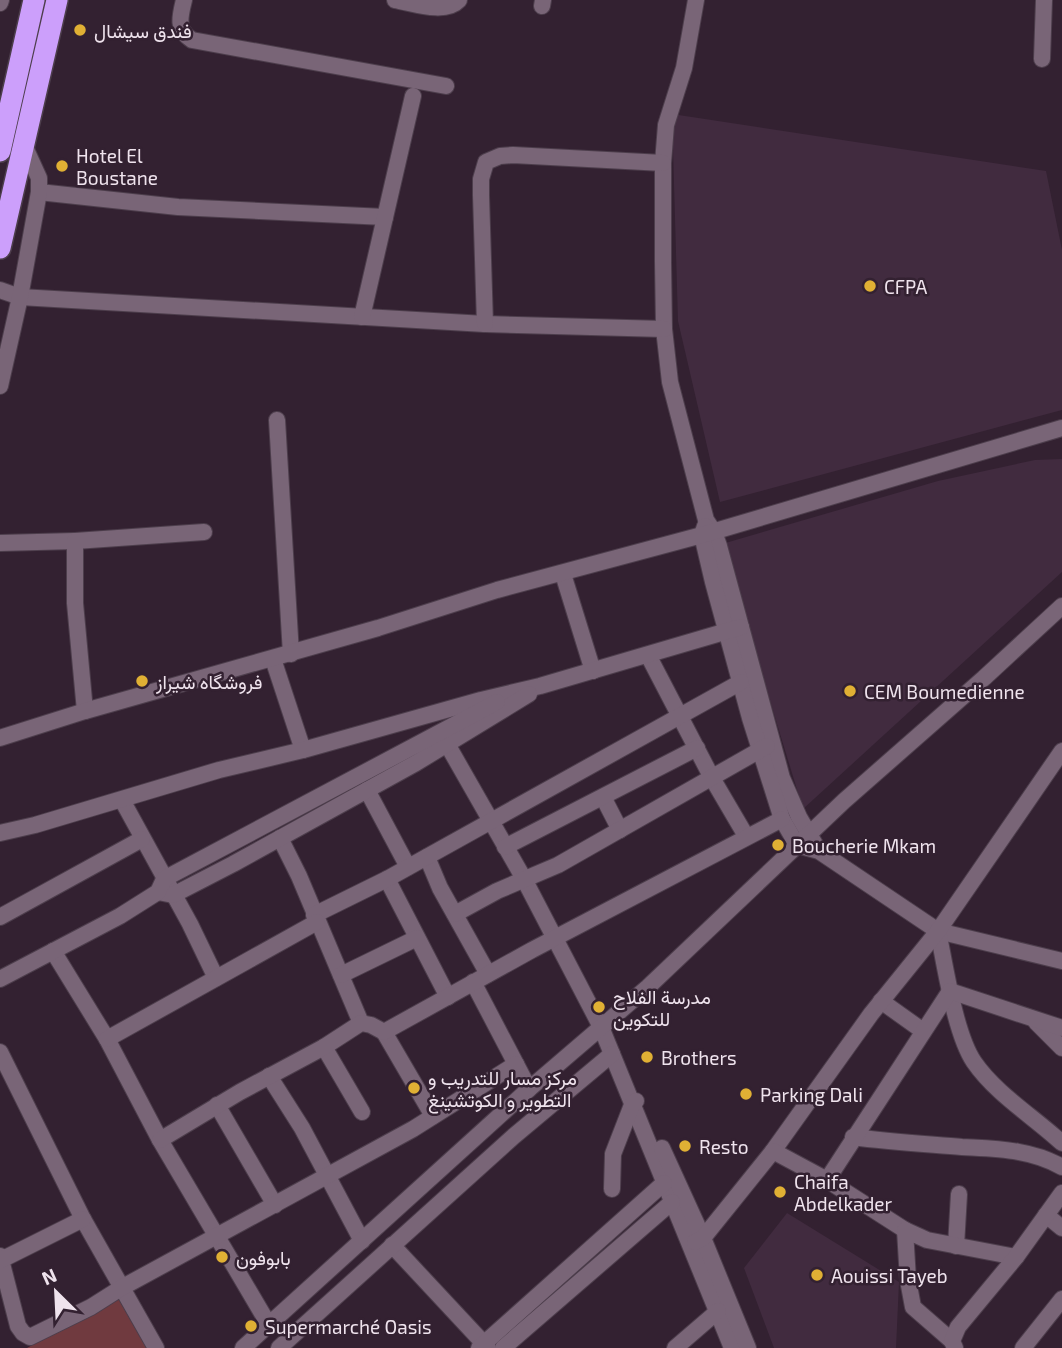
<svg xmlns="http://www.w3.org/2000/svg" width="1062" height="1348" viewBox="0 0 1062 1348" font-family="'Exo 2',Vazirmatn,sans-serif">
<rect width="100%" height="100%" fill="#332131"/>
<g fill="#412b3f">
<path d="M672,114L1046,171L1062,250V410L720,502L678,321Z"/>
<path d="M1062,459V572L803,809L722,544L938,481L1035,460Z"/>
<path d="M787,1213L899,1282L896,1348H774L744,1268Z"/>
</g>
<path fill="#703a3f" d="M119,1297L147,1348H27Z"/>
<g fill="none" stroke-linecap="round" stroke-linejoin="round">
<g stroke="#4d3e4c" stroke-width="18">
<g id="minor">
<path d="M184,0C180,16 176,30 192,40L446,86"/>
<path d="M395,0C413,3 445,15 459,0"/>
<path d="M696,0L684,68L666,125L663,163V262L664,329L670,382L706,520L714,532L719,546L782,778L799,817L819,851"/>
<path d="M0,3L1,0"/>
<path d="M542,6L543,0"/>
<path d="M1042,59L1044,0"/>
<path d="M39,192L178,207L385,217"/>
<path d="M0,290L20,297L485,324L664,329"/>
<path d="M362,317L413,96"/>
<path d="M485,324L481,195V179L486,162L500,156L513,155L663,163"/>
<path d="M0,386L20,297L39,192V178L24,145"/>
<path d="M277,420L291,654"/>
<path d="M705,526L702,535L713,582L750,718L782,819L797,845L819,851L938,931L1062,961"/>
<path d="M0,543L75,541"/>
<path d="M563,574L593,671"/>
<path d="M648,655L712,778L746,836"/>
<path d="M273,659L303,750"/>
<path d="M85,711L75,603V541L204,532"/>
<path d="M0,738L85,711L378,628L497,590L702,535L1062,428"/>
<path d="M447,744L524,879L601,1027L732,1348"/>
<path d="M367,790L408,867"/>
<path d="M603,797L620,830"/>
<path d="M122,800L190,924L216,978"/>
<path d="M0,833L35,825L219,770L303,750L481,700L540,686L741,627"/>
<path d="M280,838L299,876L361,1023"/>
<path d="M505,847L697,748"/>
<path d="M427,857L440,888L488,974"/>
<path d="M387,879L448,997"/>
<path d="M158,892L173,895L233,864L416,763L529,694"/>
<path d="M455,914L497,891L558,865L767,746"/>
<path d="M314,915L387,879L741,682"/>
<path d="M0,917L142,839"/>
<path d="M938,931C945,965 955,1034 974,1062C996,1094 1034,1117 1062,1143"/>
<path d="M53,951L107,1039L160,1140L269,1325"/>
<path d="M341,975L417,938"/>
<path d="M0,979L120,916L158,892L164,879L497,702"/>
<path d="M473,982L529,1089"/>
<path d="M881,1001L923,1031"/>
<path d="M1036,1022L1062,1048"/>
<path d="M384,1032L433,1116"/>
<path d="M107,1039L317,922"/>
<path d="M324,1047L362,1112"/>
<path d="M0,1052L83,1219L156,1348"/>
<path d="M269,1076L302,1128L362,1241"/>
<path d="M217,1105L275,1205"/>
<path d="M853,1137C889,1142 926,1144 962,1147C996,1149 1031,1149 1062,1167"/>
<path d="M160,1140L240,1092L324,1047L361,1023L371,1025L384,1032L532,950L782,819"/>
<path d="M662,1148L703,1238L748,1348"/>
<path d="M773,1151L871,1014L938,931L1062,751"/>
<path d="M827,1180L950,991L1062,1028"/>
<path d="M612,1189L613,1154L632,1105L636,1101"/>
<path d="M1046,1215L1062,1228"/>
<path d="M695,1242L703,1238L773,1151L827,1180L905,1230"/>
<path d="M392,1245L488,1348"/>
<path d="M956,1246L959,1194"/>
<path d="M0,1256L18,1326L23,1333L30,1337L91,1307L121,1288L413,1129L516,1064"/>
<path d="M1,1260L83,1219"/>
<path d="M952,1341L913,1307L908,1280L905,1230L927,1240L1016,1257"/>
<path d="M243,1348L529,1089L648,987L844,801L984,678L1062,606"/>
<path d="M279,1348L514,1136L612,1054"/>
<path d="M479,1348L664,1183"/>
<path d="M503,1348L672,1202"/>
<path d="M675,1348L718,1311"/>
<path d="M955,1348L952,1341L958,1327L1016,1257L1062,1193"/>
<path d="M1023,1348L1062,1299"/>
</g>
</g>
<g stroke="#4d3e4c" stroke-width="24">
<g id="highway">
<path d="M0,151L34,0"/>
<path d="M0,248L57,0"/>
</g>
</g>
<use href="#minor" stroke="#796577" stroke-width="16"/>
<use href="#highway" stroke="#cc9ffb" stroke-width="21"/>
</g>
<g fill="#e0b034" stroke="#332131" stroke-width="2.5">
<circle cx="80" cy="30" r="7"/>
<circle cx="62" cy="166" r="7"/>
<circle cx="870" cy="286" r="7"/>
<circle cx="142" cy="681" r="7"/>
<circle cx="850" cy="691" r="7"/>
<circle cx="778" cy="845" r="7"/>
<circle cx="599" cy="1007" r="7"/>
<circle cx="647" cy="1057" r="7"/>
<circle cx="414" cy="1088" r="7"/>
<circle cx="746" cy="1094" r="7"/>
<circle cx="685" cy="1146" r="7"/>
<circle cx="780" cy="1192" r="7"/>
<circle cx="222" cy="1257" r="7"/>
<circle cx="817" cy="1275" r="7"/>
<circle cx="251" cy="1326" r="7"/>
</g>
<g text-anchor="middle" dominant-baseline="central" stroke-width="5" stroke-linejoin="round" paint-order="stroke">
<g font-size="19" fill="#efe3ed" stroke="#332131" text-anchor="start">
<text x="94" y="30">فندق سيشال</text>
<text x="76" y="155">Hotel El<tspan x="76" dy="22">Boustane</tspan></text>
<text x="884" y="286">CFPA</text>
<text x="156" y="681">فروشگاه شيراز</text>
<text x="864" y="691">CEM Boumedienne</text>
<text x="792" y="845">Boucherie Mkam</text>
<text x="613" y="996">مدرسة الفلاح<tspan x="613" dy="22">للتكوين</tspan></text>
<text x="661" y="1057">Brothers</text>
<text x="428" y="1077">مركز مسار للتدريب و<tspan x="428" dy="22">التطوير و الكوتشينغ</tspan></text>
<text x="760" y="1094">Parking Dali</text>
<text x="699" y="1146">Resto</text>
<text x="794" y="1181">Chaifa<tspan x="794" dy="22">Abdelkader</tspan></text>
<text x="236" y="1257">بابوفون</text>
<text x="831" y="1275">Aouissi Tayeb</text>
<text x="265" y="1326">Supermarché Oasis</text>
</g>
</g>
<g transform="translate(56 1292) rotate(336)" stroke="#332131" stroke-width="5" paint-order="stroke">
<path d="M0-5L12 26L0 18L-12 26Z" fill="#efe3ed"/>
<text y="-10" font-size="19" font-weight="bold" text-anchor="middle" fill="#efe3ed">N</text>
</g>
</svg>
